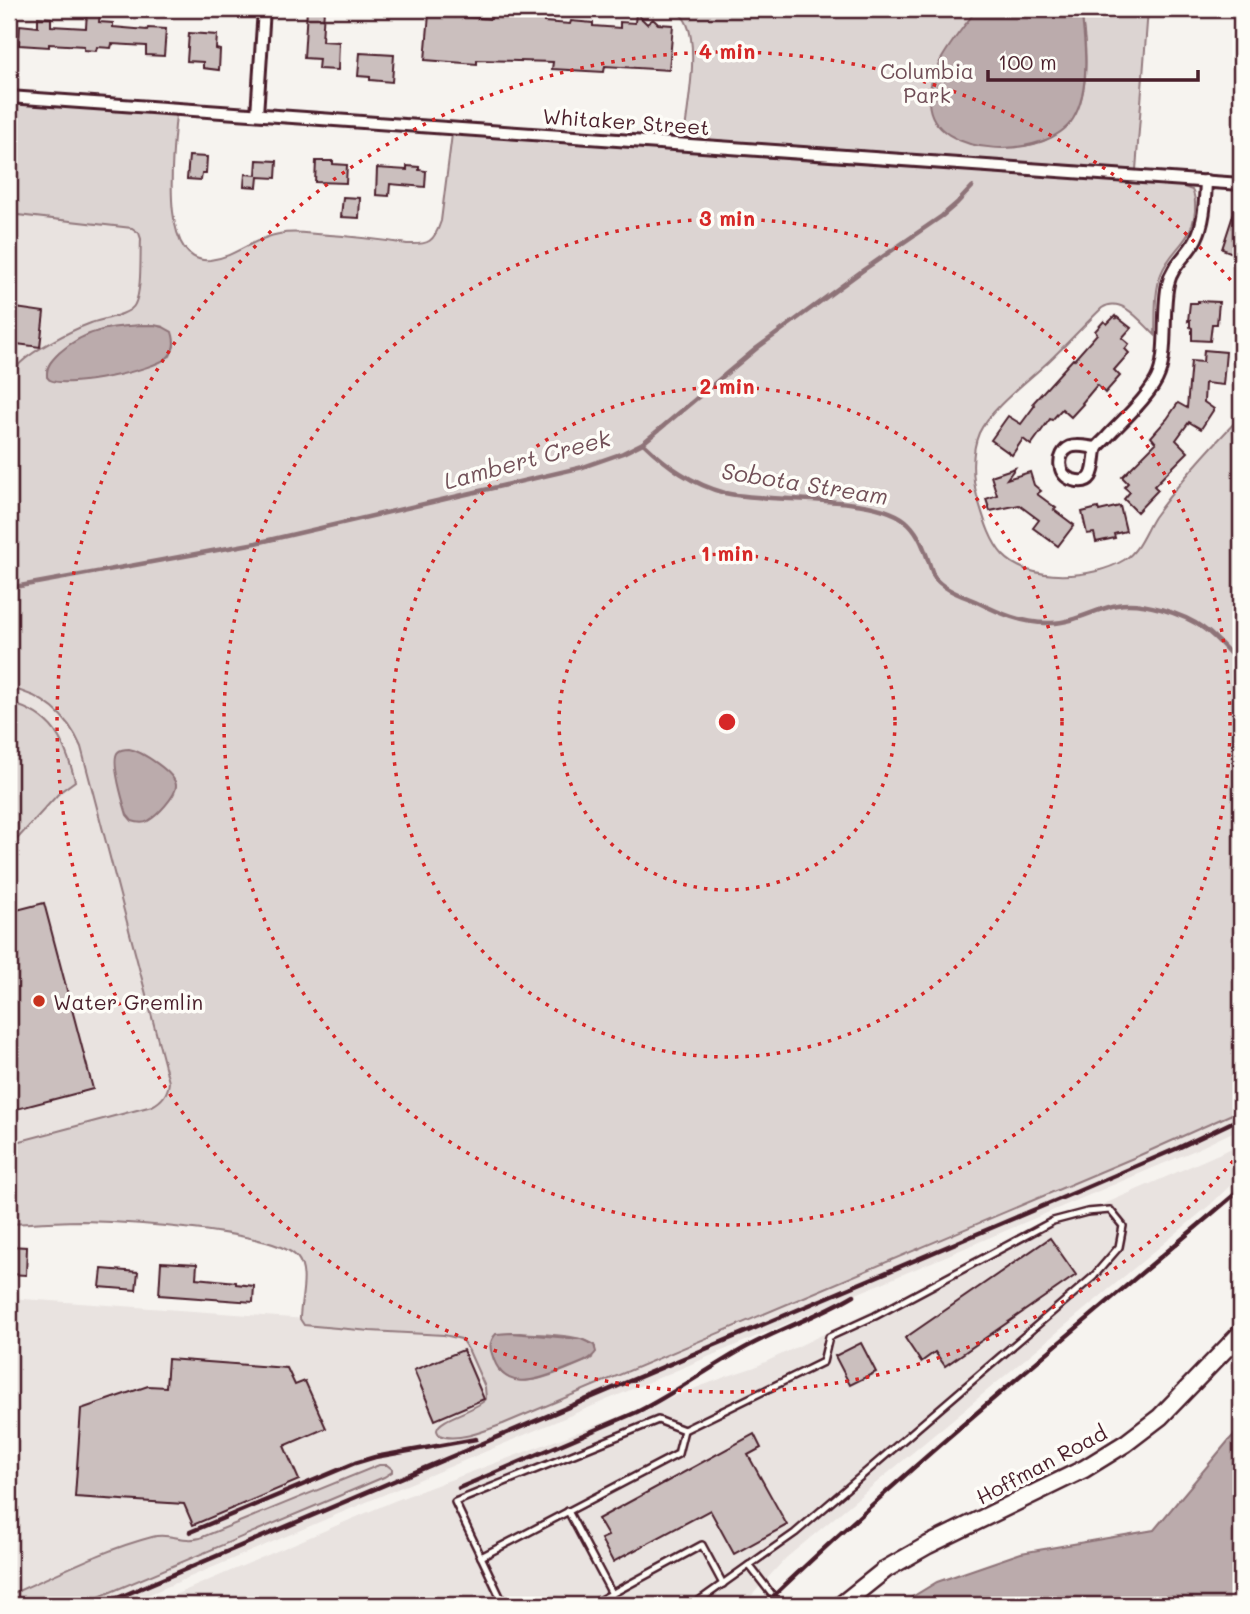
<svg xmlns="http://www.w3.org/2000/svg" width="1250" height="1614" viewBox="0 0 1250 1614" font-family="Mali,sans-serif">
<rect width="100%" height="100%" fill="#f6f3ef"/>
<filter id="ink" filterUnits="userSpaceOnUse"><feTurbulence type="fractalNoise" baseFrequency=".0143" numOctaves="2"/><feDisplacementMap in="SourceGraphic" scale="14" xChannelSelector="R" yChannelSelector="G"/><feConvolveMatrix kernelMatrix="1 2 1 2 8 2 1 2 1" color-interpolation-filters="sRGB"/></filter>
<g filter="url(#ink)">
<g fill="#e9e3e0">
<path d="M9,103L173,114L155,346L9,453Z"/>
<path d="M111,615L276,1219L9,1202V642Z"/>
<path d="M1241,1109V1128L1193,1151L124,1605H9V1298L307,1319Z"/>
<path d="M1239,1145L1241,1149V1175L1210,1205L786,1558L743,1605H151L394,1501L728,1376L755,1367L903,1296L1070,1219Z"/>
</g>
<g fill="#dcd4d2" stroke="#937a7e" stroke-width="2" fill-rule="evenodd">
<path d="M672,9H1005L996,147C1009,148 1021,147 1034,144C1096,128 1088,59 1081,9H1148L1136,170L684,138C687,110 699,49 687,24C684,16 678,13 672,9Z"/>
<path d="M9,103L176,114C174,145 156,265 210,260C236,257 253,238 279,234C292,231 304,233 316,234C347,236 377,239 407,244C429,245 434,242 441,221L452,134L1181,186L1192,190C1196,197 1195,203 1195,211C1192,243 1171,248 1161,274C1154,293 1156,315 1155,335C1141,322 1122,295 1102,308C1084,325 1067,344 1049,361C1029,380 990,409 979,433C971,452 972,478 977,496C983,515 989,540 1003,555C1029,583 1093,579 1124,560C1139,551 1145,531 1154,517C1180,481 1211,447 1241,416V1110L1138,1156L503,1424C487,1430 456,1443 439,1435C439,1434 437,1432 437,1430C438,1418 478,1410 486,1399L485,1387L469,1351L461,1339L444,1335L370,1331L304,1325L300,1319C300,1300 310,1272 297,1257C273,1230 122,1222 83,1221C58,1221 34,1223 9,1224V1144L152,1106C162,1101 168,1094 169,1082L81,747C67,714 43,695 9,688V388C11,381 12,374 16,368C28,352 72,330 91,323C102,319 131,315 135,304C142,290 140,256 141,239L139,233L132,228L9,214ZM145,325L163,327L174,342V346L170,356C131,368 89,389 48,378C45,368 50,362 58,355C86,329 108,328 145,325ZM520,1333C540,1335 582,1333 595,1347L592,1358L589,1360C563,1369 522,1395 499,1370L501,1334Z"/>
<path d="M9,703C53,714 65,741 75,781L60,792L9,848Z"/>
<path d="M379,1465H387L392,1469V1472L384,1477L80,1605H9V1595C56,1575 102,1550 152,1537C170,1532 182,1543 200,1538Z"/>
</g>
<g fill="#bbabac" stroke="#8e7378" stroke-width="2">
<path d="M977,9H1081C1085,41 1091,90 1073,119C1048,160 932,160 929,102C928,67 958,35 977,9Z"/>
<path d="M154,325L163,327L172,332C175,341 175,350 168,357C155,370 66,389 50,380C49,380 48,378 47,377C46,366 52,360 59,353C86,328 118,325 154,325Z"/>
<path d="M129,749C141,751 176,773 176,786C176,796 157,816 148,821C143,824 138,823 132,821L127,815C124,805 110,759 118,752C121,749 125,749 129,749Z"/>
<path d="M512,1333L581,1339L594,1345L596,1352C589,1362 574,1365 563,1370C534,1381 503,1393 492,1354C489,1346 490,1340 496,1334Z"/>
<path d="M1241,1428V1605H899L937,1582L1021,1553L1154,1530L1229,1440Z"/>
</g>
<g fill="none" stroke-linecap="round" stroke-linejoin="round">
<g stroke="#8e7378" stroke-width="4.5">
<path d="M643,443C667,466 692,484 725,493C770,504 879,492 909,524C923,538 927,559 934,577C944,590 961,595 975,601C999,613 1023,624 1051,623C1074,623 1095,609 1117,605C1141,600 1184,614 1203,628C1218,638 1229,653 1241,665"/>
<path d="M9,588L256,543L583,467L623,453L643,443L757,348L862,271L942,216L957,203L972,187"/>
</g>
</g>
<g fill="#cbbfbe" stroke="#4a1f2b" stroke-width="2">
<path d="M307,9H324L322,41L339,42L338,70L318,69L319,59L304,58Z"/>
<path d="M444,9H447L455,17L467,9L466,17L491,19L492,14L506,15L507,11L514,12L518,16L526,9H529V16H544V22L570,24L571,21L593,23V26L620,28V22L635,23L636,13L647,24L653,19L658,24L673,25L669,70L605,66L604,72L552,69L553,62L477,60V64L425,60L429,14L443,15Z"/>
<path d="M87,10L100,11L99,22L113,23V27L147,30L148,28L166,29L164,56L146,55V46L112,44L111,48L97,47L96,51L84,50V46L49,44V47L19,45L20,25L38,27V17L51,18V26L86,28Z"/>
<path d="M189,33L217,35L216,49L220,50L219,70L203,68V62L187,61Z"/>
<path d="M360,53L394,55L392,82L370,80V77L358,76Z"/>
<path d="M189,156L207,157L206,173H202L201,180L187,179Z"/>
<path d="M257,160L277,161L276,178L258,177L257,187L244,186L245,174L256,175Z"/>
<path d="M316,161H333V164L347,165L346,183L315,182Z"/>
<path d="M407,166L419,167V170L426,171L425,187L390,184L389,196L376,195L377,168L407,170Z"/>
<path d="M343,197L360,198L359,218L341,217Z"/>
<path d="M1239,197H1241V256L1222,249Z"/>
<path d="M1198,301L1219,302L1217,324H1212L1210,341L1192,340V328L1190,327V320L1188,321L1190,303H1198Z"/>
<path d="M9,307L44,312L40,347L9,343Z"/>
<path d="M1115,316L1116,318L1117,317L1131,328L1122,338L1129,344L1125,349L1129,353L1114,370L1120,376L1105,393L1097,385L1082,403L1083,404L1071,417L1062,409L1052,420L1050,419L1031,445L1023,439L1012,455L991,440L1008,416L1021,424L1035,405L1033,403L1073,359L1074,360L1097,334L1095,331L1104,321L1107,324Z"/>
<path d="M1204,350L1226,352L1223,385L1205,383L1204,402L1214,409L1201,429L1189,422L1176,440L1188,452L1154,486L1158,490L1137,512L1124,499L1130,492L1124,487L1128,483L1122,477L1156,443L1151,437L1167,419L1178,403L1187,408L1191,361L1203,362Z"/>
<path d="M1015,468L1007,479L1030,472L1034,485L1041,491L1037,494L1056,508L1054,510L1074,525L1058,546L1033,528L1039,520L1019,505L990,511L986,499L997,495L991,476Z"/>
<path d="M1120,506L1126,531L1114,534L1115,538L1096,542L1094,533L1087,534L1082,512L1098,508L1099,511Z"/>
<path d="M44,903L93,1089L9,1111V912Z"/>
<path d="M1050,1238L1076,1275L945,1366L935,1352L921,1362L905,1338Z"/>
<path d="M9,1246L27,1247L26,1275L9,1274Z"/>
<path d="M161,1262L197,1264L196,1278L236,1282V1284L254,1286L253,1302L159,1295Z"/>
<path d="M102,1269L138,1272L136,1290L100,1287Z"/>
<path d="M861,1343L876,1372L850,1385L835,1356Z"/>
<path d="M463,1350L484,1399L435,1420L414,1370Z"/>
<path d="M168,1359L287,1368L295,1385L305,1381L326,1428L284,1446L299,1480L193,1525L184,1504L75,1497L81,1409L148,1386L166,1387Z"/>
<path d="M754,1434L761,1448L748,1455L787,1525L734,1554L710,1510L613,1562L601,1539L608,1536L598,1519Z"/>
</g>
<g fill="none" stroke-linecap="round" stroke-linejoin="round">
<g stroke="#4a1f2b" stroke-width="10">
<g id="lane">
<path d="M568,1511L612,1594"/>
<path d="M481,1557L678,1454L684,1430"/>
<path d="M504,1605L455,1502L658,1420L684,1430L823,1362L829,1337L875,1316L1053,1221L1087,1212L1110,1210L1123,1226L1119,1247L1093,1277L795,1533L748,1566"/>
<path d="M591,1605L702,1545L723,1584"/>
<path d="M693,1605L749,1565L780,1605"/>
</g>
</g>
<g stroke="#4a1f2b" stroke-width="16">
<g id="street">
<path d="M9,97L1241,184"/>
<path d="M257,114L264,9"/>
<path d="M1096,448C1088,447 1078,444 1070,447C1056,454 1057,476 1073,480C1100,488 1092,457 1097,448C1099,444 1105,440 1108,436C1123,420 1152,394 1159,374C1168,349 1162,311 1168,284C1172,265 1188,255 1196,239C1205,221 1205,200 1206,181"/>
</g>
</g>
<g stroke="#4a1f2b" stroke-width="21">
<path id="secondary" d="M841,1605L886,1569L928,1545L1084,1469L1126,1443L1160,1417L1241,1333"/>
</g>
<use href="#lane" stroke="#fdfcf7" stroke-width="5"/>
<use href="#street" stroke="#fdfcf7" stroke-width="10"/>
<use href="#secondary" stroke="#fdfcf7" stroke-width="16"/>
<g stroke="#4a1f2b" stroke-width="4.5">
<path d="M459,1488L637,1412C674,1394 707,1369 743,1349C779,1329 819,1316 854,1295"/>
<path d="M190,1532L355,1463L375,1457L476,1439"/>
<path d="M101,1605L1076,1192L1178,1148L1241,1118"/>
<path d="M764,1605C916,1459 1080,1326 1241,1189"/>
</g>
</g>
</g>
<g fill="none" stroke="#d62828" stroke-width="3.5" stroke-dasharray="3.5 7">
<circle cx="727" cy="722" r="168"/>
<circle cx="727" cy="722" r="335"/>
<circle cx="727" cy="722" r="503"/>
<path d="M1240 1153A670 670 0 1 1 1240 291"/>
</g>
<circle fill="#c8321e" stroke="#fdfcf7" stroke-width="2.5" cx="39" cy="1001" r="7"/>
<g text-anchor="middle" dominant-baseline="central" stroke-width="7" stroke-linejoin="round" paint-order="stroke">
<g font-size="21" fill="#6e4c55" stroke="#fdfcf7">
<text x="927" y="70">Columbia<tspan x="927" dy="24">Park</tspan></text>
</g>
<g font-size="21" fill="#4a1f2b" stroke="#fdfcf7">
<text transform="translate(626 121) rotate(4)">Whitaker Street</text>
<text transform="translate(1041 1464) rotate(-28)">Hoffman Road</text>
</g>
<g font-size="21" fill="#4a1f2b" stroke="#fdfcf7" text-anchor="start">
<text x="53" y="1001">Water Gremlin</text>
</g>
<g font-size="23" font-style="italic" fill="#725058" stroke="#fdfcf7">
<text transform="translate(527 459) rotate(-15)">Lambert Creek</text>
<text transform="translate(805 483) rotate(9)">Sobota Stream</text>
</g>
</g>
<circle cx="727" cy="722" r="10" fill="#d62828" stroke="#fdfcf7" stroke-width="3.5"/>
<g font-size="21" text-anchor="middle" font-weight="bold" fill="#d62828" stroke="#fdfcf7" stroke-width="7" stroke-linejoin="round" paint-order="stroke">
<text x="727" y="59">4 min</text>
<text x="727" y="226">3 min</text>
<text x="727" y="394">2 min</text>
<text x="727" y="561">1 min</text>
</g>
<rect width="1250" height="1614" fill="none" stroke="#fdfcf7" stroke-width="35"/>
<rect x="18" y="18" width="1215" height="1579" fill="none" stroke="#4a1f2b" stroke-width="2.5" filter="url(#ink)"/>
<path d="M988 70v10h210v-10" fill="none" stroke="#4a1f2b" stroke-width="3.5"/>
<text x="998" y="70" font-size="21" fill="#4a1f2b" stroke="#fdfcf7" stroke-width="5" paint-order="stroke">100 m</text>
</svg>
